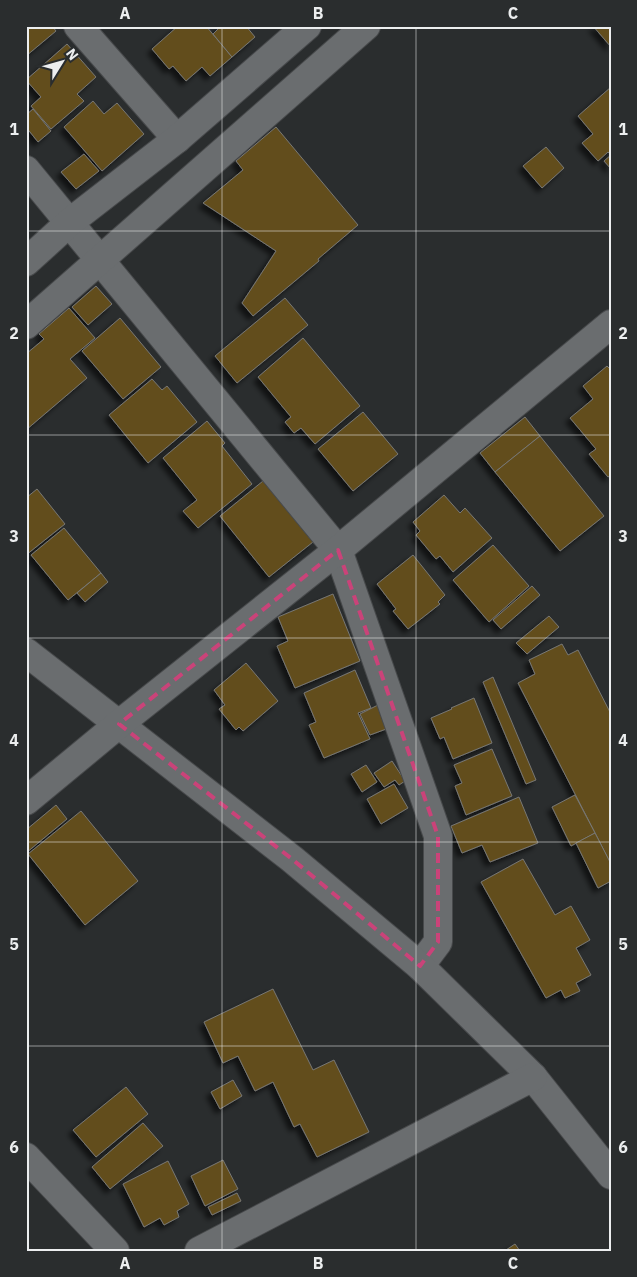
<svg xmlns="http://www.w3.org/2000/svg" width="637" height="1277" viewBox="0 0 637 1277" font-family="'IBM Plex Sans',sans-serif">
<defs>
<filter id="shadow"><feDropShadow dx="-4.5" dy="4.5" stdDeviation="2.5" flood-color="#0009"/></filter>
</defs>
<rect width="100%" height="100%" fill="#2a2d2e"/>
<g fill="#624e1c" stroke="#787774" filter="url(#shadow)">
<path d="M26,26H52L56,31L26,56Z"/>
<path d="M178,26H206L232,57L210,76L202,67L186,81L173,66L169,69L152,49Z"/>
<path d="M221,26H246L255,37L232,57L213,34Z"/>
<path d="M593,26H611V47Z"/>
<path d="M67,44L96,77L77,94L84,101L51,129L31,106L41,97L26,80Z"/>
<path d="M611,87V153L610,154L608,152L598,161L582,143L593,134L578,116Z"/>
<path d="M93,101L104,114L117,103L144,134L102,171L64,127Z"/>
<path d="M33,109L51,131L38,142L26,127V115Z"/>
<path d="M276,127L358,225L318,259L319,261L253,316L242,303L276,251L203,203L243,170L236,161Z"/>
<path d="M546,147L564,168L542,188L523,166Z"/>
<path d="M84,154L99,171L76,189L61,172Z"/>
<path d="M611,155V169L604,161Z"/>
<path d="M96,286L112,304L88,325L72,307Z"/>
<path d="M285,298L308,325L237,383L215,356Z"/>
<path d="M69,308L95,338L70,359L87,378L26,430V354L44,339L39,334Z"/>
<path d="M120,318L161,367L123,399L82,351Z"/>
<path d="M303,338L360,406L315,444L301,428L294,433L285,422L291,417L258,377Z"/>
<path d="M607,366L611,370V475L608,477L589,454L596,449L570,418L593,399L583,386Z"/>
<path d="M152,379L162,390L167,386L197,422L148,463L109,415Z"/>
<path d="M363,412L398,454L353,491L318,449Z"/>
<path d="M525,417L540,436L495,472L480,453Z"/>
<path d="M207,421L225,443L222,446L252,484L198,528L183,511L197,500L163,458Z"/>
<path d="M540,436L604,516L560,551L495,472Z"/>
<path d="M263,481L313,542L269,577L220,516Z"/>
<path d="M37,489L65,524L26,555V498Z"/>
<path d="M444,495L460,513L465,508L492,538L453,572L440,556L436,559L416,535L420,531L413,522Z"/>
<path d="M64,528L101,573L68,600L31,555Z"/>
<path d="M493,545L529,586L489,622L453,580Z"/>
<path d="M413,555L445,595L438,602L440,604L408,629L393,611L396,609L377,584Z"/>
<path d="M101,573L108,582L85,602L77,593Z"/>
<path d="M532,586L540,595L501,629L493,620Z"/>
<path d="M333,594L360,661L295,688L277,646L288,641L278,617Z"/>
<path d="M549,616L559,627L527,654L516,643Z"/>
<path d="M562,644L568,655L578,650L611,714V864L518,683L535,674L529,660Z"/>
<path d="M246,663L278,701L243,731L239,727L236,730L219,709L225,705L214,690Z"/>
<path d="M355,670L371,708L358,713L370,739L324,758L309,725L316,722L304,693Z"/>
<path d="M493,677L536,780L526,784L483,682Z"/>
<path d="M474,698L492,743L453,759L444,737L440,739L431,718L452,709L451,708Z"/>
<path d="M378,705L389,728L370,735L360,714Z"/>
<path d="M492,749L512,796L466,815L455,786L462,783L454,765Z"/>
<path d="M392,761L405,781L399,785L395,780L384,787L374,773Z"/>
<path d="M366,765L377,782L362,792L351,774Z"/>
<path d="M394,784L408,808L381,824L367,799Z"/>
<path d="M575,795L595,833L571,846L552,807Z"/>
<path d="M519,797L538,843L490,862L482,845L462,853L451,826Z"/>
<path d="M56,805L67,819L26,853V830Z"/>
<path d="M81,811L138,881L85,925L28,854Z"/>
<path d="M595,833L611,864V881L598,888L576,843Z"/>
<path d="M523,859L555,915L571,906L590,940L576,948L591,975L576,983L580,991L565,998L561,990L546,998L481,882Z"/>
<path d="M273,989L313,1070L334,1060L369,1132L317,1157L300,1124L294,1127L273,1082L255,1091L238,1056L223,1063L204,1022Z"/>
<path d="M233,1080L242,1096L220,1109L211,1092Z"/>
<path d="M126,1087L148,1114L96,1157L73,1130Z"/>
<path d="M143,1123L163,1146L110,1189L92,1167Z"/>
<path d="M223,1160L238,1189L205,1206L191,1176Z"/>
<path d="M168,1161L189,1204L177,1211L179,1217L164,1225L160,1218L144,1227L123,1184Z"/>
<path d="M237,1193L241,1201L212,1215L208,1207Z"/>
<path d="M515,1244L520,1251H507L506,1250Z"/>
</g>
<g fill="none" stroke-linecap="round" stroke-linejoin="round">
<g stroke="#47494b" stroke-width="30">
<g id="minor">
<path d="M78,26L177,139"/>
<path d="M26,170L338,550L438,836V942L420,966"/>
<path d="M26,262L70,222L177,139L307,26"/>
<path d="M26,325L366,26"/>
<path d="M26,652L292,859L420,966L533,1077L611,1175"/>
<path d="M26,801L119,724L338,550L611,324"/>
<path d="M26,1157L115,1251"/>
<path d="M199,1251L533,1077"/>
</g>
</g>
<use href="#minor" stroke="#6a6d6f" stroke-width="28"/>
</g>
<path fill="none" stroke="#ca4379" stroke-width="4" stroke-dasharray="10 6" stroke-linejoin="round" d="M338,550L438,836V942L420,966L292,859L119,724Z"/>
<path fill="none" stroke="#eceeef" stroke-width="1" stroke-opacity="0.55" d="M222,26V1251M416,26V1251M26,231H611M26,435H611M26,638H611M26,842H611M26,1046H611"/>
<rect width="637" height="1277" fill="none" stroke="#2a2d2e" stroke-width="55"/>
<g transform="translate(62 62) rotate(53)" stroke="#2a2d2e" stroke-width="4" paint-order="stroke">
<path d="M0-4L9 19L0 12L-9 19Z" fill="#eceeef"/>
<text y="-8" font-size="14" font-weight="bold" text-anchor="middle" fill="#eceeef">N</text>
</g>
<rect x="28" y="28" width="582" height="1222" fill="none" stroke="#eceeef" stroke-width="2"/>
<g font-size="16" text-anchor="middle" font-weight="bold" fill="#eceeef">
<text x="125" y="19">A</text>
<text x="318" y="19">B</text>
<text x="513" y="19">C</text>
<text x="14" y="135">1</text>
<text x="623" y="135">1</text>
<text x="14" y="339">2</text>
<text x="623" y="339">2</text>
<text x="14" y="542">3</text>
<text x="623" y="542">3</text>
<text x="14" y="746">4</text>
<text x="623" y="746">4</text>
<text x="14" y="950">5</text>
<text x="623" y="950">5</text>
<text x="14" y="1153">6</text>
<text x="623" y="1153">6</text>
<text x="125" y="1269">A</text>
<text x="318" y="1269">B</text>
<text x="513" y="1269">C</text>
</g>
</svg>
